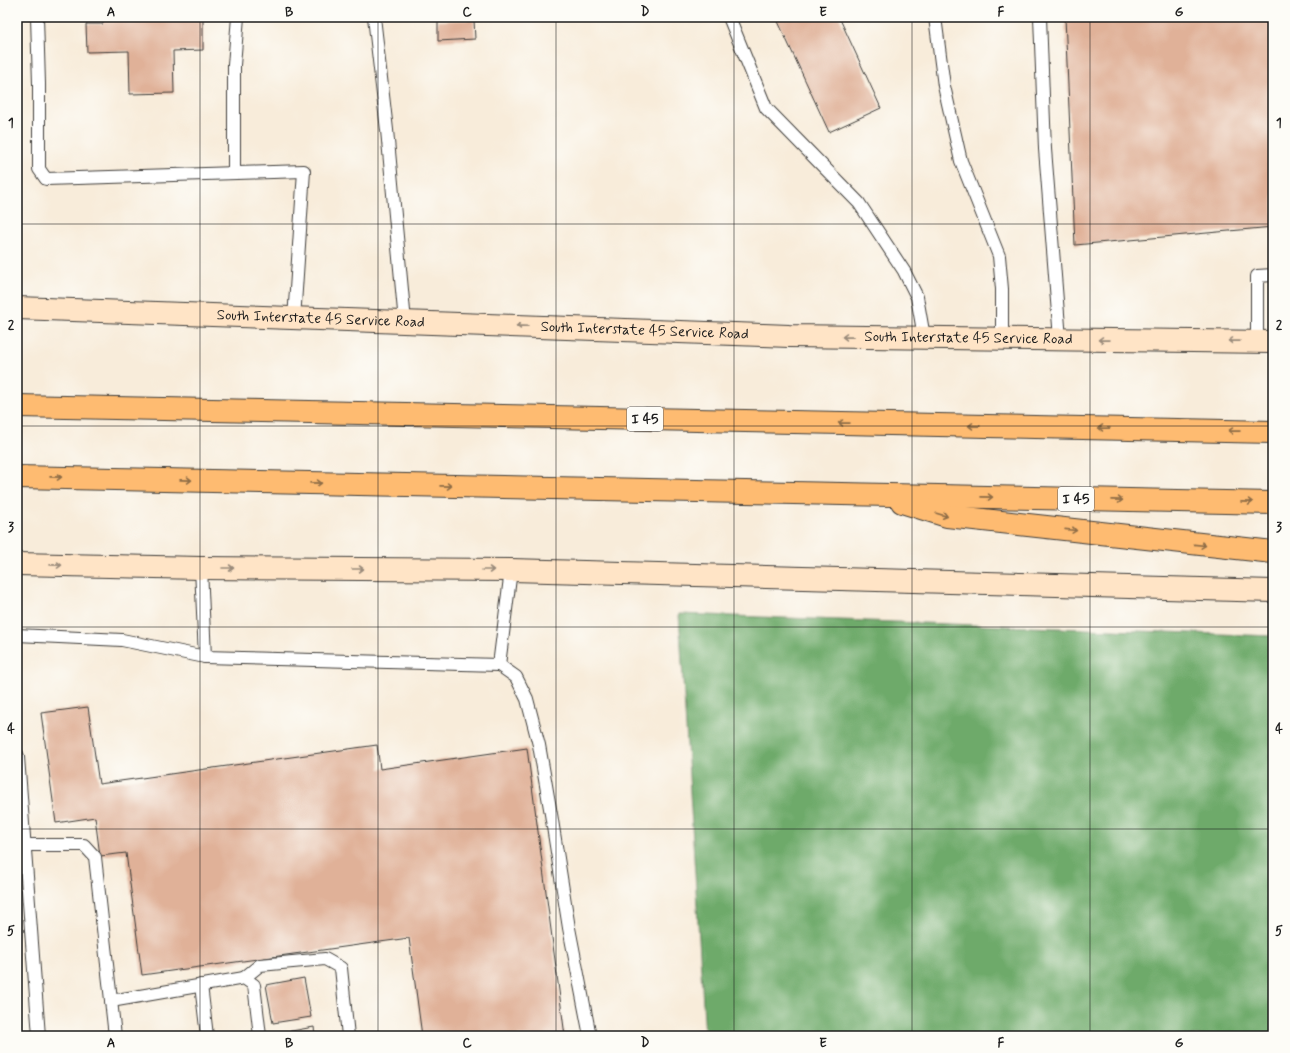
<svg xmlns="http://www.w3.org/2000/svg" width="1290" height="1053" viewBox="0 0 1290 1053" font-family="Mynerve,sans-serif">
<rect width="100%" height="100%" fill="#fdfcf7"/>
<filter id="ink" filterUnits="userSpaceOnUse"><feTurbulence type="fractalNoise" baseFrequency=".025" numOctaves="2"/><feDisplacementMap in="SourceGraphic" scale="8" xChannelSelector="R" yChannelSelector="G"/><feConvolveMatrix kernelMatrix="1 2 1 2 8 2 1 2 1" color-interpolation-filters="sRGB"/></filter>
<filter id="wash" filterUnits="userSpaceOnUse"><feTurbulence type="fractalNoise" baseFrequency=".012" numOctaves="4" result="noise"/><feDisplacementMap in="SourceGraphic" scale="16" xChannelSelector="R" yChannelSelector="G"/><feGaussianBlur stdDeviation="0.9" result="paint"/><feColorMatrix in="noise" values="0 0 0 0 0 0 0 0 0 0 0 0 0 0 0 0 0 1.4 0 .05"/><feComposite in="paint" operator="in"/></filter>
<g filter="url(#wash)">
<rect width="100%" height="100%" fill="#f8ecda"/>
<path fill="#6eaa6a" stroke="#456343" d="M679,614L1273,636V1036H705Z"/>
<g id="blocks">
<g fill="#e0b198">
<path d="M103,17H203V50L173,51L174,93L130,94L129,51L87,52L86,24H103Z"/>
<path d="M776,17H839L881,108L829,132Z"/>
<path d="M1065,17H1273V227L1075,245Z"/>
<path d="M474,20L475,39L438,41V21Z"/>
<path d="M88,707L99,784L377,745L380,769L527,748L565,1036H422L409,938L142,975L126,853L100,856L95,817L56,823L41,713Z"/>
<path d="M304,978L311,1017L273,1023L266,985Z"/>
<path d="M314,1027L315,1036H280V1033Z"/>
</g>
</g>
</g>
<g filter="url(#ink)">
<use href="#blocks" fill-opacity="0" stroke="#3d3b38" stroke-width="1"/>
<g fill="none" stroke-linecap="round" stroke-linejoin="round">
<g stroke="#3d3b38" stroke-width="14">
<g id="service">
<path d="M37,17L39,84V169L46,179L304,171L294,319"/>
<path d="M374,17L387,130L405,322"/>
<path d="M729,17L766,108L859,203L904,271L917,297L924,337"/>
<path d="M935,17L944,86L961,161L999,256L1002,289V338"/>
<path d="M1040,17L1045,149L1060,339"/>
<path d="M234,173V65L238,17"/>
<path d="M1257,341V276L1273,275"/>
<path d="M201,568L205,657L499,665L511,570"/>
<path d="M17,635L122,640L205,657"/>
<path d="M499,665L516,677L527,699L539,745L551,814L569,928L590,1036"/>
<path d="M17,754L18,757L39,1036"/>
<path d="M25,845H84L95,857L115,1036"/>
<path d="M244,978L260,965L325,959L341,968L348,1036"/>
<path d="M201,985L207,1036"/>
<path d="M111,1001L244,978L254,985L260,1036"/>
</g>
</g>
<g stroke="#3d3b38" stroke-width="24">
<g id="secondary">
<path id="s1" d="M17,308L789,336L1273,342"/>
<path d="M17,564L201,568L511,570L1273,591"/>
</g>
</g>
<g stroke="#3d3b38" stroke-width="24">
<g id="motorway">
<path d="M17,406L1273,432"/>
<path d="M17,477L1273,503"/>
<path d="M902,502L947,516L1273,552"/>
</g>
</g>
<use href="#service" stroke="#fff" stroke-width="12"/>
<use href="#secondary" stroke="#ffe4c6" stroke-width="22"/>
<use href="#motorway" stroke="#febb71" stroke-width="22"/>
</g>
<defs><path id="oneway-shaft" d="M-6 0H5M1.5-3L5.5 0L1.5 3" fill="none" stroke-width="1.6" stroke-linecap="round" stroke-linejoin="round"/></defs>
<g stroke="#998a7a">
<use href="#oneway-shaft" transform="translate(522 326) rotate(-178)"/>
<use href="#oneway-shaft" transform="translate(848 337) rotate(-179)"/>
<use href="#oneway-shaft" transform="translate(1104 340) rotate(-179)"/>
<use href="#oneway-shaft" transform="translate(1234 341) rotate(-179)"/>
<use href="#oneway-shaft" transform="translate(56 565) rotate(1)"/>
<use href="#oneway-shaft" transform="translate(228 568)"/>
<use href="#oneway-shaft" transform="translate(358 569)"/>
<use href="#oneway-shaft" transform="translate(488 570)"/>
</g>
<g stroke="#8d6c46">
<use href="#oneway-shaft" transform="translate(844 423) rotate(-179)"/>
<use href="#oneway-shaft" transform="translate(974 426) rotate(-179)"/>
<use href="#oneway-shaft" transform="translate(1104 428) rotate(-179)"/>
<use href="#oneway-shaft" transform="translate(1234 431) rotate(-179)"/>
<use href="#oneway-shaft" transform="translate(56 477) rotate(1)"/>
<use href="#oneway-shaft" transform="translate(186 480) rotate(1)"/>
<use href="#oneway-shaft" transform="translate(316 483) rotate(1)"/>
<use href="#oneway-shaft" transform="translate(446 486) rotate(1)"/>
<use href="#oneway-shaft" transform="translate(987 497) rotate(1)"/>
<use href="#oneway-shaft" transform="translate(1117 500) rotate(1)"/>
<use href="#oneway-shaft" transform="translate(1247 502) rotate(1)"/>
<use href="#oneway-shaft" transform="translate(942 515) rotate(16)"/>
<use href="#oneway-shaft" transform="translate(1071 530) rotate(6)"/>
<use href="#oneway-shaft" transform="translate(1200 545) rotate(6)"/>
</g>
</g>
<path fill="none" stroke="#1c1c1c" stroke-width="1" stroke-opacity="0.55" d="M200,17V1036M378,17V1036M556,17V1036M734,17V1036M912,17V1036M1090,17V1036M17,224H1273M17,426H1273M17,627H1273M17,829H1273"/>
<g text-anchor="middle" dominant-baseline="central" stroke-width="3" stroke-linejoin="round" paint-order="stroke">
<g fill="#fdfcf7" stroke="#605f5e" stroke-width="1">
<rect x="627" y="407" width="36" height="24" rx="3"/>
<rect x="1058" y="487" width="36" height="24" rx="3"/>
</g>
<g font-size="14" font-weight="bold" fill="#1c1c1c">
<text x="645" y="419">I 45</text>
<text x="1076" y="499">I 45</text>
</g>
<g font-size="15" fill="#1c1c1c" stroke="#fdfcf7">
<text stroke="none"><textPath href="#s1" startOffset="304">South Interstate 45 Service Road</textPath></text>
<text stroke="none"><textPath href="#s1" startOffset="628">South Interstate 45 Service Road</textPath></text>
<text stroke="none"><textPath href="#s1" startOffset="952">South Interstate 45 Service Road</textPath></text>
</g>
</g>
<rect width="1290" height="1053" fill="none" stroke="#fdfcf7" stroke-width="44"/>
<rect x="22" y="22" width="1246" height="1009" fill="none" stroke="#1c1c1c" stroke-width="1.5"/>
<g font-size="13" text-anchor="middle" font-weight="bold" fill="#1c1c1c">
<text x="111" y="16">A</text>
<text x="289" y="16">B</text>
<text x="467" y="16">C</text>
<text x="645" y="16">D</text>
<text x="823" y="16">E</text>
<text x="1001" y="16">F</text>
<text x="1179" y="16">G</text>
<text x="11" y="127">1</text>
<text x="1279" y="127">1</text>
<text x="11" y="329">2</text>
<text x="1279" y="329">2</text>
<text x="11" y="531">3</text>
<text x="1279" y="531">3</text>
<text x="11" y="733">4</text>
<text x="1279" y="733">4</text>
<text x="11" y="935">5</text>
<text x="1279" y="935">5</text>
<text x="111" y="1047">A</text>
<text x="289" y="1047">B</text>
<text x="467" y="1047">C</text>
<text x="645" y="1047">D</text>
<text x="823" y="1047">E</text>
<text x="1001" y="1047">F</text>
<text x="1179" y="1047">G</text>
</g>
</svg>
